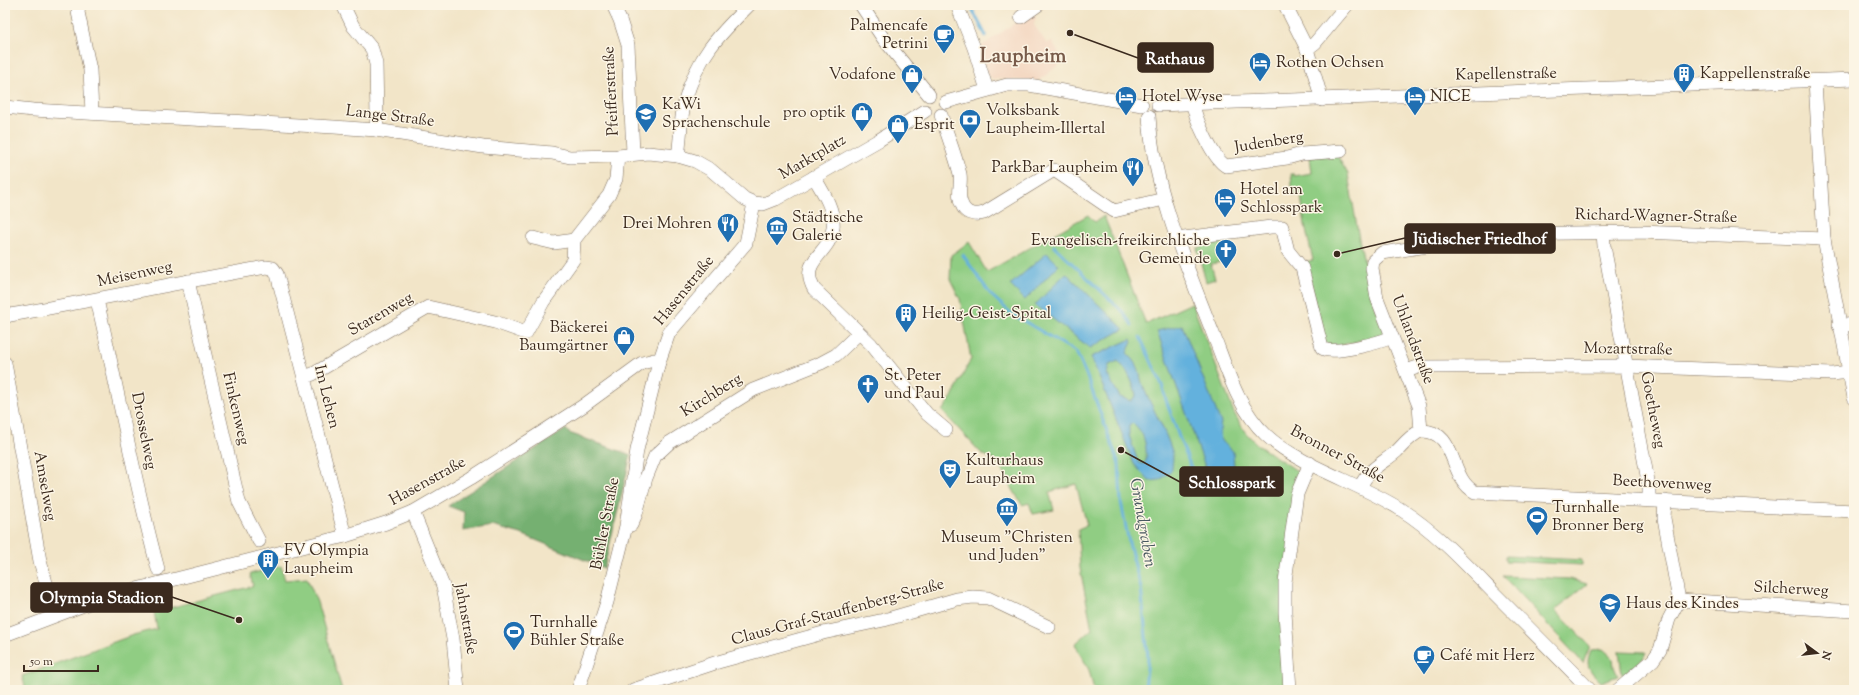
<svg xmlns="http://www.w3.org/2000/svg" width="1859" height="695" viewBox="0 0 1859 695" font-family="'Sorts Mill Goudy',serif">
<rect width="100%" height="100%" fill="#fcf5e5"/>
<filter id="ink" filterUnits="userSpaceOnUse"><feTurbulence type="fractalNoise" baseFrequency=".025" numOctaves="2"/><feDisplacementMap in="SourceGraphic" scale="8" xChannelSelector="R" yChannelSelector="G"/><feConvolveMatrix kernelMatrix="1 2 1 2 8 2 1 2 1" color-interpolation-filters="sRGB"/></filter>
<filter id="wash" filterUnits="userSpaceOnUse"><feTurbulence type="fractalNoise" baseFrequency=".012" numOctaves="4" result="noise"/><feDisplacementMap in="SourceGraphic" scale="16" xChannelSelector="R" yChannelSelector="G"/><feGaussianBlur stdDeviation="0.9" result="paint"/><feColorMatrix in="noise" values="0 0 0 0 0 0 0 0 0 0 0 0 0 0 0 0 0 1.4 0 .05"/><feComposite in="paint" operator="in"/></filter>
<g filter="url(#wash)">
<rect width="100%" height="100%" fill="#f2e5c8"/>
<path fill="#f3d4be" d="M1032,11L1036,18L1034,25L1047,44L1051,41L1064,60L1039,81L993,79L988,75L979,48Z"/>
<g fill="#90cd83" stroke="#667c50">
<path d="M1337,155L1348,174L1359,239L1372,298L1385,331L1384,335L1333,347L1323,343L1306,262L1313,260L1305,226L1301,195H1293L1291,174H1294V176L1312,173L1310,157Z"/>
<path d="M1088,215L1095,222L1104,216L1146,324L1192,303L1234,413L1245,432L1259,446L1302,474L1294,493L1288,690H1094L1089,670L1075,644L1092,629L1080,568L1078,529L1087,525L1076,484L1049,492L1054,510L1033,514L1029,503L1022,505L997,462L981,453L942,411L952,397L971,359L960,299L950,279L951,255L969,242L987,272Z"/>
<path d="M1222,239L1226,261L1211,264L1215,279L1206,282L1197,248L1202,247L1201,242Z"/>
<path d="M1506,556L1582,560V565L1506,561Z"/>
<path d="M281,566L285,580L307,578L317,602L342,690H26L22,676L133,635L157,629L154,612L253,586L250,574Z"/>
<path d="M1503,576L1570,579L1587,584L1555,610L1590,646L1583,663Z"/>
<path d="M1603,649L1613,658L1614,667L1618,676L1601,682C1590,671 1584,666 1591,650Z"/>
<path d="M1619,651L1646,652L1643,659L1622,675Z"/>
</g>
<path fill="#74b071" stroke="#586d48" d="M566,429L569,433L631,455L604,568L521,534L492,526L463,531L464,512L448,506Z"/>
<g fill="#63b1dd" stroke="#4f6e7e" fill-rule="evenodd">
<path d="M1047,253L1059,265L1025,300L1010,285Z"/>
<path d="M1066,273L1124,329L1090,348L1035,305Z"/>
<path d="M1182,325L1221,423C1218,439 1221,441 1233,451L1234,467L1208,475L1157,331Z"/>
<path d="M1131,339L1132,342L1127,353C1144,369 1137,374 1145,391C1154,411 1165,430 1172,451C1174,457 1172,464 1172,470L1160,480L1149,481L1134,464L1091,357ZM1118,361C1128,371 1133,382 1136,395L1131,401L1120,397L1107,374L1109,365ZM1133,423C1145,433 1147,446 1146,461L1143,464L1138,462L1129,435V426Z"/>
</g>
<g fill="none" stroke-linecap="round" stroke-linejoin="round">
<g stroke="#63b1dd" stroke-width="3">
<path d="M970,5L986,36"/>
<path d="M1054,246L1123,312L1132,325"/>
<path d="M963,255L991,295L1012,314L1076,352L1086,374L1119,464L1121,502L1129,543L1141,588L1148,657L1145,690"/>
<path d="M1140,337L1162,385L1166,400L1179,437L1202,495"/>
</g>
</g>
</g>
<g filter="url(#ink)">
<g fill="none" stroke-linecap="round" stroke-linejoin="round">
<g stroke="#7b6b5a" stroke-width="14">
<g id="minor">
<path d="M79,5L78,12L90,70L92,113"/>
<path d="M343,5L353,26L372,49L376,64L377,117L376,130"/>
<path d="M613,5L620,20L628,45L633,153"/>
<path d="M861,5L883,38L929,95"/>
<path d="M957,5L974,48L987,90"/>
<path d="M1285,5L1307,49L1322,100"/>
<path d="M1021,17L1038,5"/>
<path d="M1307,49L1315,43L1347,5"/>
<path d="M1815,81L1824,239L1854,398"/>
<path d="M946,102L1007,85H1029L1142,105"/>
<path d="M1193,104C1195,118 1213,159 1226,166L1287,158L1302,154L1341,151"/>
<path d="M1158,105L1854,79"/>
<path d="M5,107L33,110L334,127L376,130L483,147L552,153L570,157L618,156L648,153L678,156L695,161L711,170L745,199L754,203L763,204L776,199L879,140L925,111"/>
<path d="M941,115C947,134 955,154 960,174C962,185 956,195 963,207C967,215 977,215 984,213L1054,170L1114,211L1164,199"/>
<path d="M1149,116C1153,186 1186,265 1212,331C1226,366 1237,408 1266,435C1299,466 1360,483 1400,509C1435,531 1464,562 1493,592C1526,625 1558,657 1590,690"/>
<path d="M678,156C681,138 680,118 685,101C697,57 718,36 749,5"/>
<path d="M814,177C823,192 835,210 833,228C830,255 798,260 814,289L871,344L927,414L946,430"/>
<path d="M1603,233L1604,246L1649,486V500"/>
<path d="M533,238L554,243L574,240"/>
<path d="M1179,241L1184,238L1271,227H1282L1288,251L1302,268L1322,348C1331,356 1381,342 1392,337"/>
<path d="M188,281L239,502L259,541"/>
<path d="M97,300C118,390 134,480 158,569"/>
<path d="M5,317L10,315C95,300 180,282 266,267L273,268L277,274L345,536"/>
<path d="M1839,326L1854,324"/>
<path d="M5,363L40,561L55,615"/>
<path d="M1406,371L1418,367L1626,366L1832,374L1849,372"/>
<path d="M304,377L313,374L428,307L495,322L526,333L543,302L573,260L574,240L609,195L616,179L618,156"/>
<path d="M1421,431C1458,430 1448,478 1475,492L1854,511"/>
<path d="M1360,487C1370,467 1382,464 1397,451C1405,443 1411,435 1421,431L1419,406L1377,298L1372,268L1373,261L1382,253L1506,234L1640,232L1824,239"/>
<path d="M413,512L443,586L453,639L458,690"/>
<path d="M631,525L636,514L646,478L655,456L669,443L753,390L821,363L836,355L859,333"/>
<path d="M1679,600L1854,611"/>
<path d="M5,635L105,597L345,536L386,523L413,512L471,478L583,406L642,363L654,360L659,362"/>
<path d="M578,690L607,602L626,526L637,450L659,362L669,333L746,243L754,203"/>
<path d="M633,690L718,662L823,633L884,620L957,599L973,597L988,598L1049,627"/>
<path d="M1290,690L1285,612V582L1297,494L1310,463"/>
<path d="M1618,690L1653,660L1660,650L1669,619L1679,600L1664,518L1665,501"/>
</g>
</g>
<use href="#minor" stroke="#fff" stroke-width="13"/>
</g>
</g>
<defs>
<g id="cafe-pin" transform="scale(1.15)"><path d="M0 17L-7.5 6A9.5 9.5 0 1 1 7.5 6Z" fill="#1f6fb2" stroke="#fcf5e5"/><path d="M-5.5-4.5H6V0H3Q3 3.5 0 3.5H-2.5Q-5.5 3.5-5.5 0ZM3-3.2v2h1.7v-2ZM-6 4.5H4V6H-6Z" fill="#fff"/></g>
<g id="hotel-pin" transform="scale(1.15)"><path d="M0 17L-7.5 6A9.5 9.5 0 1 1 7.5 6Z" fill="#1f6fb2" stroke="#fcf5e5"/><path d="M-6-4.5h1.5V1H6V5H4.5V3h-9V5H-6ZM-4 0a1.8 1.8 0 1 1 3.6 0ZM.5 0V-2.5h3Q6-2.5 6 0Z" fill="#fff"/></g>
<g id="building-pin" transform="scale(1.15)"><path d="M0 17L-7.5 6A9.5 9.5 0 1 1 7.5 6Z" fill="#1f6fb2" stroke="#fcf5e5"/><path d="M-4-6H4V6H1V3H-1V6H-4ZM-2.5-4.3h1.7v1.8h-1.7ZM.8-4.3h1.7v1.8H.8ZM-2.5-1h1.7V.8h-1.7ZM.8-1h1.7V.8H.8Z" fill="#fff"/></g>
<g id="shop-pin" transform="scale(1.15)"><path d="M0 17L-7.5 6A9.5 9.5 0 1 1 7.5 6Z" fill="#1f6fb2" stroke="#fcf5e5"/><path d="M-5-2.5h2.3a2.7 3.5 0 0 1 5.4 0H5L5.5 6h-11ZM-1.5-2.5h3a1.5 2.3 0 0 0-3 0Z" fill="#fff"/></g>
<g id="school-pin" transform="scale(1.15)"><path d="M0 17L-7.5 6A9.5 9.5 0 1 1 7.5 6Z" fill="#1f6fb2" stroke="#fcf5e5"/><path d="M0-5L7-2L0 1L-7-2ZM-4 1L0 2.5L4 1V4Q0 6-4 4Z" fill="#fff"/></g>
<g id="bank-pin" transform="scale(1.15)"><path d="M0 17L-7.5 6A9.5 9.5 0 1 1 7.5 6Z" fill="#1f6fb2" stroke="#fcf5e5"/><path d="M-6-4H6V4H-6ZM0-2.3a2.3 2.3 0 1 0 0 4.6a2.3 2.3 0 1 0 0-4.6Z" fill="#fff"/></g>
<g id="restaurant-pin" transform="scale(1.15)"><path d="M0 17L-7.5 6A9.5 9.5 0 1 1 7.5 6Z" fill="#1f6fb2" stroke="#fcf5e5"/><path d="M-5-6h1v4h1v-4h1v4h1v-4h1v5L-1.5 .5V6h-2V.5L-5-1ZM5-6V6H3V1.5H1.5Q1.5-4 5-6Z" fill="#fff"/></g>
<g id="museum-pin" transform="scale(1.15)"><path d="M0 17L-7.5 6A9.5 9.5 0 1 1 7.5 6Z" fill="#1f6fb2" stroke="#fcf5e5"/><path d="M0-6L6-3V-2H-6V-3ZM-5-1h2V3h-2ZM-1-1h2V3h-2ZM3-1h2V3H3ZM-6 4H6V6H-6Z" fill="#fff"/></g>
<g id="church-pin" transform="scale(1.15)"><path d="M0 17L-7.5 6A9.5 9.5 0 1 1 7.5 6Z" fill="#1f6fb2" stroke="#fcf5e5"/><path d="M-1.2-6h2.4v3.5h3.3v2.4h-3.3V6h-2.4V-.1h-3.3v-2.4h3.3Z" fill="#fff"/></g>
<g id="theatre-pin" transform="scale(1.15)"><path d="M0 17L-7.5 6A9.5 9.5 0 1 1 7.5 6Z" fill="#1f6fb2" stroke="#fcf5e5"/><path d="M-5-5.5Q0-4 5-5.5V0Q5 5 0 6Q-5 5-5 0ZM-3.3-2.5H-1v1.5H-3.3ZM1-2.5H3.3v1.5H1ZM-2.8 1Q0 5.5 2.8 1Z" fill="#fff"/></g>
<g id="stadium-pin" transform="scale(1.15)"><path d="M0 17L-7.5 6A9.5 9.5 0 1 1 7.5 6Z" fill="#1f6fb2" stroke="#fcf5e5"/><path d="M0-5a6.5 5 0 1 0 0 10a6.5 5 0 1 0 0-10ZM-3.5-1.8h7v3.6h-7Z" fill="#fff"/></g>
</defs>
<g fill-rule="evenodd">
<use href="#cafe-pin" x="944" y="35"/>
<use href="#hotel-pin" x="1260" y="63"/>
<use href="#building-pin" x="1684" y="74"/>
<use href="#shop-pin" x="912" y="75"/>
<use href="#hotel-pin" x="1126" y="97"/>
<use href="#hotel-pin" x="1415" y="97"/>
<use href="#shop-pin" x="862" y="113"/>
<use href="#school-pin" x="646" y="114"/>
<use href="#bank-pin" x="970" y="120"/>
<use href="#shop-pin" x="898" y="125"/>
<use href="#restaurant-pin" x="1133" y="168"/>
<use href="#hotel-pin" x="1225" y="199"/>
<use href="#restaurant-pin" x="728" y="224"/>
<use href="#museum-pin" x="777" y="227"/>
<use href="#church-pin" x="1226" y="250"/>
<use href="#building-pin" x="906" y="314"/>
<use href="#shop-pin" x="624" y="337"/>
<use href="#church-pin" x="868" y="385"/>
<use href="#theatre-pin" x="950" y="470"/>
<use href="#museum-pin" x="1007" y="508"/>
<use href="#stadium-pin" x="1537" y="517"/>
<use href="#building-pin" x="268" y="560"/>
<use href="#school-pin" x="1610" y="604"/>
<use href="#stadium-pin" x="514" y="632"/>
<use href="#cafe-pin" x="1424" y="656"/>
</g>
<g text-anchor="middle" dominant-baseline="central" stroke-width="3" stroke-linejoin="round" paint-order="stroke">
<g font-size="16" fill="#3b2a1e" stroke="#fcf5e5" text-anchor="start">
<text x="928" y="26" text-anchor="end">Palmencafe<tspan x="928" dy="18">Petrini</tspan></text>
<text x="1276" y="63">Rothen Ochsen</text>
<text x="1700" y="74">Kappellenstraße</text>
<text x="896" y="75" text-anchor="end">Vodafone</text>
<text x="1142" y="97">Hotel Wyse</text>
<text x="1430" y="97">NICE</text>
<text x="662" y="105">KaWi<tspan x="662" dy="18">Sprachenschule</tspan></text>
<text x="986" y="111">Volksbank<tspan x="986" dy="18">Laupheim-Illertal</tspan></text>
<text x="846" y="113" text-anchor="end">pro optik</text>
<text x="914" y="125">Esprit</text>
<text x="1118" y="168" text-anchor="end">ParkBar Laupheim</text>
<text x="1240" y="190">Hotel am<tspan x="1240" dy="18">Schlosspark</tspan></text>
<text x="792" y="218">Städtische<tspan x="792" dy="18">Galerie</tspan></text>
<text x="712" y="224" text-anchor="end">Drei Mohren</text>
<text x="1210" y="241" text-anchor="end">Evangelisch-freikirchliche<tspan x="1210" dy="18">Gemeinde</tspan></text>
<text x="922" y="314">Heilig-Geist-Spital</text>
<text x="608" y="328" text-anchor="end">Bäckerei<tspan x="608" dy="18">Baumgärtner</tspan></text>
<text x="884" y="376">St. Peter<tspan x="884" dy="18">und Paul</tspan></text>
<text x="966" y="461">Kulturhaus<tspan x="966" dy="18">Laupheim</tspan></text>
<text x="1552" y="508">Turnhalle<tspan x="1552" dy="18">Bronner Berg</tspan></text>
<text x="1007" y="538" text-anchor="middle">Museum "Christen<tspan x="1007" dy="18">und Juden"</tspan></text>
<text x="284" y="551">FV Olympia<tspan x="284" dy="18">Laupheim</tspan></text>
<text x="1626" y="604">Haus des Kindes</text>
<text x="530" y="623">Turnhalle<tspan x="530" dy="18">Bühler Straße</tspan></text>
<text x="1440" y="656">Café mit Herz</text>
</g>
<g font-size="16" fill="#3b2a1e" stroke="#fcf5e5">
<text transform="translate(1506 75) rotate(-1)">Kapellenstraße</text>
<text transform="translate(612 91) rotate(-93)">Pfeifferstraße</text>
<text transform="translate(390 117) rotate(7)">Lange Straße</text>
<text transform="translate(1269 143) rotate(-9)">Judenberg</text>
<text transform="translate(813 158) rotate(-30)">Marktplatz</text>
<text transform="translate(1656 217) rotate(1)">Richard-Wagner-Straße</text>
<text transform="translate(135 275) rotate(-12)">Meisenweg</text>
<text transform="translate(685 291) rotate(-51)">Hasenstraße</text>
<text transform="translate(381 315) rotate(-30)">Starenweg</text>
<text transform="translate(1412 340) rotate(69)">Uhlandstraße</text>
<text transform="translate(1628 350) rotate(1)">Mozartstraße</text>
<text transform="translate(712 396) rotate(-32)">Kirchberg</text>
<text transform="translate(326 397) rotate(76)">Im Lehen</text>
<text transform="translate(235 409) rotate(77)">Finkenweg</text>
<text transform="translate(1652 410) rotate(79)">Goetheweg</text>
<text transform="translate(143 431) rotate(79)">Drosselweg</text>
<text transform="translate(1337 455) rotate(28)">Bronner Straße</text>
<text transform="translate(428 482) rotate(-29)">Hasenstraße</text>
<text transform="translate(1662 484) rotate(3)">Beethovenweg</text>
<text transform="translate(44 486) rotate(80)">Amselweg</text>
<text transform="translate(606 524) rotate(-79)">Bühler Straße</text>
<text transform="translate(1791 590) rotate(3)">Silcherweg</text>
<text transform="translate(838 613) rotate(-15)">Claus-Graf-Stauffenberg-Straße</text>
<text transform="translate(465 619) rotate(80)">Jahnstraße</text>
</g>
<g font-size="17" font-style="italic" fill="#495961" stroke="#fcf5e5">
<text transform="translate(1142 523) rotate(80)">Grundgraben</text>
</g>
<g font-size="20" font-weight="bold" fill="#785b4a" stroke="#fcf5e5">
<text x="1023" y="57">Laupheim</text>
</g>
</g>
<path fill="none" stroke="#3b2a1e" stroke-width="1.5" d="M1070 33L1138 58M1337 254L1405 238M1121 450L1180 482M239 620L172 597"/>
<g fill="#3b2a1e" stroke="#fcf5e5" stroke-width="1.5">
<circle cx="1070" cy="33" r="4"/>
<circle cx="1337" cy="254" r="4"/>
<circle cx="1121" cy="450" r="4"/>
<circle cx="239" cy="620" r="4"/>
</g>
<g fill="#3b2a1e" stroke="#3b2a1e" stroke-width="1.5">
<rect x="1138" y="43" width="75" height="29" rx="4"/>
<rect x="1405" y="224" width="150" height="29" rx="4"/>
<rect x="1180" y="467" width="103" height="29" rx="4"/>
<rect x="31" y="583" width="141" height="29" rx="4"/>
</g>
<g font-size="17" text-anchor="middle" font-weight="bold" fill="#fff">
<text x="1175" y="64">Rathaus</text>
<text x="1480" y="244">Jüdischer Friedhof</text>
<text x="1232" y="488">Schlosspark</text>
<text x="102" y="603">Olympia Stadion</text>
</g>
<rect width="1859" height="695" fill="none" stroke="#fcf5e5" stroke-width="20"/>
<g transform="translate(1817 653) rotate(105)" stroke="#fcf5e5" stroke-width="3" paint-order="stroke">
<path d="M0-3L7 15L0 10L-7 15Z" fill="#3b2a1e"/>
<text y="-6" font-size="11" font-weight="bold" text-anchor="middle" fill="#3b2a1e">N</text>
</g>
<path d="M24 665v6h74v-6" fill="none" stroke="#3b2a1e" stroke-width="2"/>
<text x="30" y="665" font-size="12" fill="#3b2a1e" stroke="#fcf5e5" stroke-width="3" paint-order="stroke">50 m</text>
</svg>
